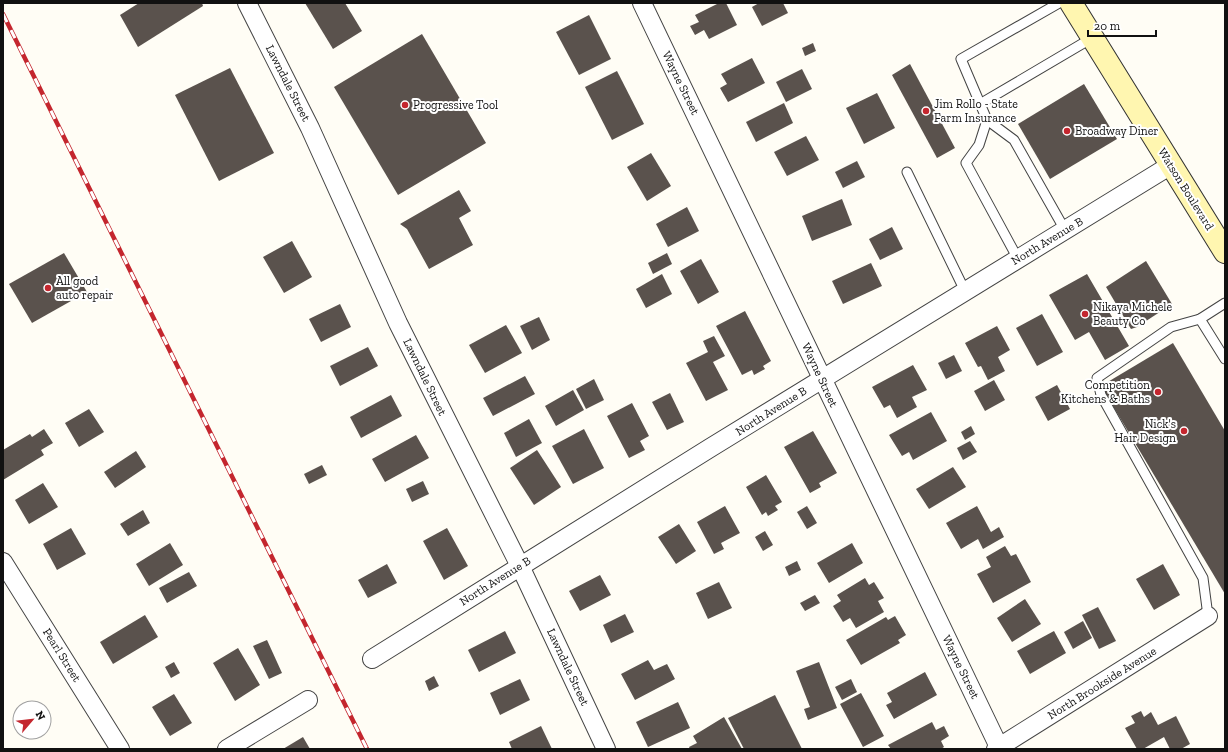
<svg xmlns="http://www.w3.org/2000/svg" width="1228" height="752" viewBox="0 0 1228 752" font-family="'Zilla Slab',serif">
<rect width="100%" height="100%" fill="#fffdf5"/>
<g fill="#5a524d">
<path d="M139,3H202L203,6L138,47L120,15Z"/>
<path d="M305,3H345L362,31L333,49Z"/>
<path d="M719,3H726L737,25L709,39L704,30L695,35L690,26L699,22L695,15Z"/>
<path d="M759,3H783L788,13L762,26L752,7Z"/>
<path d="M589,15L611,59L579,75L556,32Z"/>
<path d="M422,34L486,143L398,195L334,87Z"/>
<path d="M813,43L816,51L805,56L802,48Z"/>
<path d="M752,58L765,83L728,102L720,88L727,84L721,74Z"/>
<path d="M910,64L955,148L937,158L892,75Z"/>
<path d="M230,68L274,153L219,181L175,95Z"/>
<path d="M802,69L812,89L786,102L776,82Z"/>
<path d="M617,71L644,124L612,140L585,87Z"/>
<path d="M1084,84L1117,139L1050,179L1018,124Z"/>
<path d="M877,93L895,128L864,144L846,108Z"/>
<path d="M784,103L793,123L756,142L746,122Z"/>
<path d="M806,136L819,160L787,176L774,152Z"/>
<path d="M651,153L671,186L647,201L627,167Z"/>
<path d="M857,161L865,177L843,188L835,172Z"/>
<path d="M459,190L471,211L459,218L473,245L429,269L407,229L400,224Z"/>
<path d="M842,199L852,225L812,241L802,216Z"/>
<path d="M687,207L699,231L668,247L656,224Z"/>
<path d="M892,227L903,249L880,260L869,239Z"/>
<path d="M292,241L312,277L284,293L263,257Z"/>
<path d="M64,253L87,292L32,323L9,284Z"/>
<path d="M667,253L672,264L653,274L648,263Z"/>
<path d="M701,259L719,292L698,304L680,271Z"/>
<path d="M1146,261L1172,304L1137,327L1131,329L1106,287Z"/>
<path d="M871,263L882,286L843,304L832,281Z"/>
<path d="M662,274L672,294L646,308L636,289Z"/>
<path d="M1087,274L1129,346L1105,360L1089,332L1075,340L1049,295Z"/>
<path d="M340,304L351,327L321,342L309,319Z"/>
<path d="M745,311L771,361L763,366L765,369L754,375L752,370L742,375L716,326Z"/>
<path d="M1042,314L1063,352L1037,366L1016,328Z"/>
<path d="M539,317L550,340L532,350L520,326Z"/>
<path d="M506,325L522,353L485,373L469,345Z"/>
<path d="M997,326L1010,350L998,357L1005,371L988,380L981,366L978,367L965,343Z"/>
<path d="M714,336L725,356L713,362L728,390L706,401L686,363L708,352L703,341Z"/>
<path d="M1173,343L1225,431V594L1101,386Z"/>
<path d="M368,347L378,366L340,386L330,366Z"/>
<path d="M954,355L962,371L946,379L938,363Z"/>
<path d="M913,365L927,390L912,397L917,407L897,418L890,405L884,408L872,387Z"/>
<path d="M525,376L535,394L493,416L483,398Z"/>
<path d="M594,379L604,400L586,409L576,389Z"/>
<path d="M994,380L1005,400L985,411L974,391Z"/>
<path d="M1057,385L1070,409L1048,421L1035,397Z"/>
<path d="M573,390L584,410L556,426L545,406Z"/>
<path d="M670,393L684,422L667,430L652,402Z"/>
<path d="M391,395L402,416L361,438L350,417Z"/>
<path d="M632,403L649,436L640,441L645,450L629,458L607,416Z"/>
<path d="M89,409L104,432L79,447L65,423Z"/>
<path d="M931,412L947,441L913,460L909,452L902,456L889,435Z"/>
<path d="M529,419L542,443L516,457L504,433Z"/>
<path d="M971,426L975,434L965,440L961,432Z"/>
<path d="M44,429L53,443L41,450L44,455L3,480V450L30,434L32,437Z"/>
<path d="M584,429L604,468L573,484L552,446Z"/>
<path d="M813,431L837,473L819,483L821,487L810,493L784,447Z"/>
<path d="M416,435L429,458L385,482L372,459Z"/>
<path d="M970,441L977,452L963,460L957,448Z"/>
<path d="M537,450L561,487L534,505L510,468Z"/>
<path d="M136,451L146,467L115,488L104,472Z"/>
<path d="M322,465L327,475L309,484L304,474Z"/>
<path d="M953,467L966,487L929,509L916,489Z"/>
<path d="M766,475L782,502L775,506L778,510L768,516L766,512L762,515L746,487Z"/>
<path d="M423,481L429,494L412,502L406,489Z"/>
<path d="M43,483L58,507L29,524L15,500Z"/>
<path d="M725,506L740,533L721,543L724,549L714,554L697,522Z"/>
<path d="M807,506L817,523L807,529L797,512Z"/>
<path d="M977,506L991,532L999,527L1004,537L983,549L978,539L961,549L946,523Z"/>
<path d="M143,510L150,523L128,536L120,524Z"/>
<path d="M679,524L696,551L676,564L658,537Z"/>
<path d="M71,528L86,554L57,570L43,544Z"/>
<path d="M447,528L468,566L444,580L423,541Z"/>
<path d="M765,531L773,545L763,551L755,537Z"/>
<path d="M170,543L183,565L149,586L136,564Z"/>
<path d="M852,543L863,563L829,583L817,563Z"/>
<path d="M1005,546L1011,556L1016,554L1031,582L993,603L977,574L991,567L986,557Z"/>
<path d="M797,561L801,570L789,576L785,567Z"/>
<path d="M387,564L397,583L368,598L358,580Z"/>
<path d="M1163,564L1180,595L1154,610L1136,579Z"/>
<path d="M189,572L197,586L167,603L159,588Z"/>
<path d="M600,575L611,595L580,611L569,591Z"/>
<path d="M865,578L869,585L874,582L884,598L878,601L884,612L856,628L850,618L843,622L833,606L841,601L837,595Z"/>
<path d="M719,582L732,608L708,619L696,593Z"/>
<path d="M815,595L820,603L805,611L800,603Z"/>
<path d="M1025,599L1041,624L1012,642L997,618Z"/>
<path d="M1098,607L1116,641L1099,649L1082,615Z"/>
<path d="M625,614L634,632L611,643L603,625Z"/>
<path d="M145,615L158,637L113,664L100,642Z"/>
<path d="M895,616L906,635L898,640L900,643L861,665L846,640L886,617L888,620Z"/>
<path d="M1083,621L1092,638L1073,649L1064,632Z"/>
<path d="M505,631L516,653L479,672L468,650Z"/>
<path d="M1054,631L1066,653L1030,674L1017,651Z"/>
<path d="M267,640L282,673L269,679L253,646Z"/>
<path d="M238,648L260,685L235,701L213,663Z"/>
<path d="M648,660L654,670L667,664L675,679L635,700L621,674Z"/>
<path d="M174,662L180,673L171,678L165,667Z"/>
<path d="M819,662L837,708L808,720L804,709L810,707L796,671Z"/>
<path d="M925,672L937,695L894,719L886,705L892,702L887,693Z"/>
<path d="M434,676L439,686L429,691L425,681Z"/>
<path d="M520,679L530,700L500,715L490,693Z"/>
<path d="M851,679L857,692L842,700L835,687Z"/>
<path d="M861,693L884,736L863,747L840,704Z"/>
<path d="M174,694L192,723L170,736L152,707Z"/>
<path d="M775,695L802,749H744L728,718Z"/>
<path d="M678,702L690,728L648,747L636,722Z"/>
<path d="M1141,711L1144,717L1151,712L1158,725L1176,716L1190,744L1181,749H1170L1164,737L1143,749H1137L1125,728L1135,723L1131,716Z"/>
<path d="M724,717L742,749H690L689,747L697,743L693,736Z"/>
<path d="M932,722L936,730L944,726L949,736L941,741L944,747L941,749H891L888,745Z"/>
<path d="M541,726L552,749H512L509,742Z"/>
<path d="M303,737L310,749H283Z"/>
</g>
<g fill="none" stroke-linecap="round" stroke-linejoin="round">
<g stroke="#444" stroke-width="11">
<g id="lane">
<path d="M980,104L1092,38"/>
<path d="M987,120L1014,140L1065,230"/>
<path d="M907,172L965,291"/>
<path d="M1018,259L966,163L979,145L987,120L961,59L1059,3"/>
<path d="M1225,303L1200,319L1225,359"/>
<path d="M1200,319L1171,327L1097,378L1101,395L1203,578L1208,616"/>
</g>
</g>
<g stroke="#444" stroke-width="20">
<g id="street">
<path d="M247,3L310,128L398,323L520,566L606,749"/>
<path d="M642,3C762,250 879,499 999,747"/>
<path d="M3,562L120,749"/>
<path d="M372,659L710,448L1171,165"/>
<path d="M227,749L308,700"/>
<path d="M996,749L1208,616"/>
</g>
</g>
<g stroke="#333" stroke-width="24">
<path id="secondary" d="M1071,3L1225,252"/>
</g>
<use href="#lane" stroke="#fff" stroke-width="9"/>
<use href="#street" stroke="#fff" stroke-width="18"/>
<use href="#secondary" stroke="#fff6b0" stroke-width="22"/>
<g stroke="#c4262e" stroke-width="4.5">
<path id="rail" d="M3,14L367,749"/>
</g>
<use href="#rail" stroke="#fff" stroke-width="3" stroke-dasharray="9" stroke-linecap="butt"/>
</g>
<g fill="#c4262e" stroke="#fff" stroke-width="1.5">
<circle cx="405" cy="105" r="4"/>
<circle cx="926" cy="111" r="4"/>
<circle cx="1067" cy="131" r="4"/>
<circle cx="48" cy="288" r="4"/>
<circle cx="1085" cy="314" r="4"/>
<circle cx="1158" cy="392" r="4"/>
<circle cx="1184" cy="431" r="4"/>
</g>
<g text-anchor="middle" dominant-baseline="central" stroke-width="4" stroke-linejoin="round" paint-order="stroke">
<g font-size="12" fill="#111" stroke="#fff">
<text transform="translate(288 83) rotate(63)">Lawndale Street</text>
<text transform="translate(681 83) rotate(64)">Wayne Street</text>
<text transform="translate(1186 189) rotate(58)">Watson Boulevard</text>
<text transform="translate(1047 241) rotate(-31)">North Avenue B</text>
<text transform="translate(820 375) rotate(65)">Wayne Street</text>
<text transform="translate(425 377) rotate(64)">Lawndale Street</text>
<text transform="translate(771 411) rotate(-32)">North Avenue B</text>
<text transform="translate(495 581) rotate(-32)">North Avenue B</text>
<text transform="translate(62 655) rotate(58)">Pearl Street</text>
<text transform="translate(568 667) rotate(65)">Lawndale Street</text>
<text transform="translate(961 667) rotate(64)">Wayne Street</text>
<text transform="translate(1102 683) rotate(-32)">North Brookside Avenue</text>
</g>
<g font-size="12" fill="#111" stroke="#fff" text-anchor="start">
<text x="934" y="104">Jim Rollo - State<tspan x="934" dy="14">Farm Insurance</tspan></text>
<text x="413" y="105">Progressive Tool</text>
<text x="1075" y="131">Broadway Diner</text>
<text x="56" y="281">All good<tspan x="56" dy="14">auto repair</tspan></text>
<text x="1093" y="307">Nikaya Michele<tspan x="1093" dy="14">Beauty Co</tspan></text>
<text x="1150" y="385" text-anchor="end">Competition<tspan x="1150" dy="14">Kitchens &amp; Baths</tspan></text>
<text x="1176" y="424" text-anchor="end">Nick's<tspan x="1176" dy="14">Hair Design</tspan></text>
</g>
</g>
<rect width="1228" height="752" fill="none" stroke="#111111" stroke-width="8"/>
<g transform="translate(32 720) rotate(62)"><circle r="19" fill="#ffffff" stroke="#a0a0a0"/>
<path d="M0-3L7 15L0 10L-7 15Z" fill="#c4262e"/>
<text y="-6" font-size="11" font-weight="bold" text-anchor="middle" fill="#111111">N</text>
</g>
<path d="M1088 30v6h68v-6" fill="none" stroke="#111111" stroke-width="2"/>
<text x="1094" y="30" font-size="12" fill="#111111" stroke="#ffffff" stroke-width="3" paint-order="stroke">20 m</text>
</svg>
